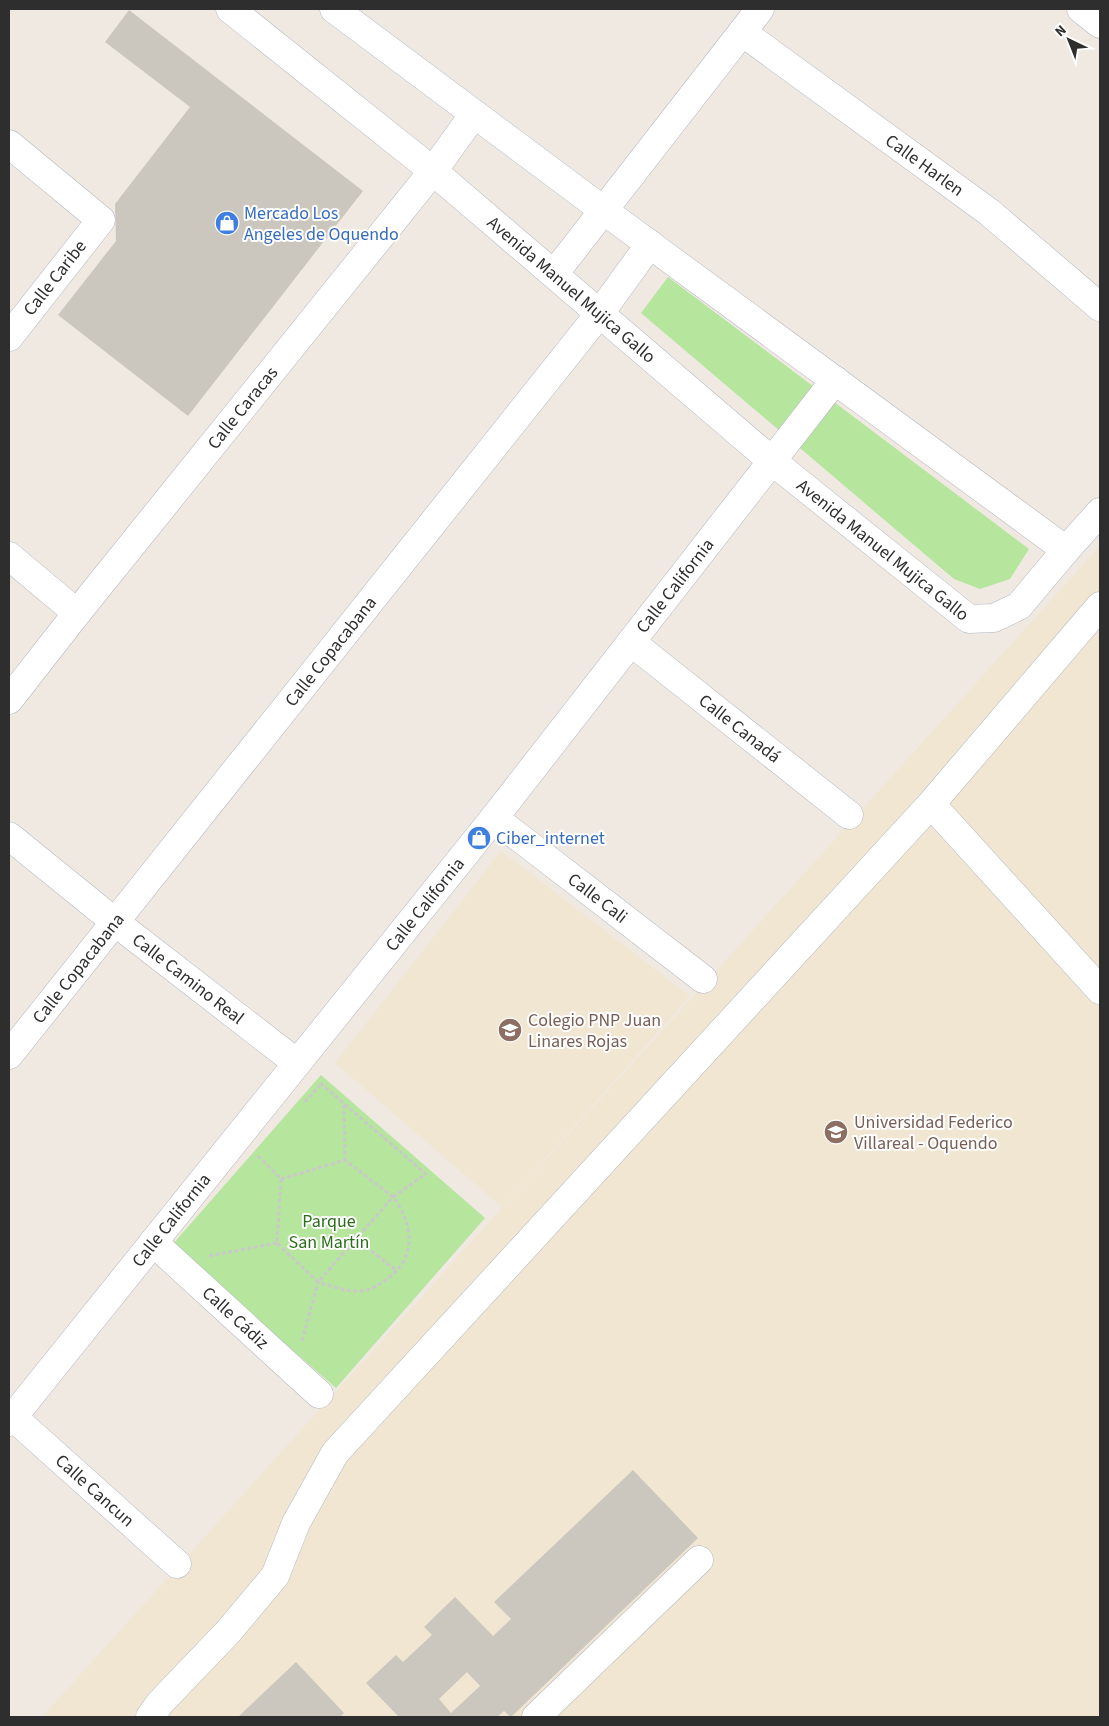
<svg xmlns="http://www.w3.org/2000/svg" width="1109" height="1726" viewBox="0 0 1109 1726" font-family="'Source Sans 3',sans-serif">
<rect width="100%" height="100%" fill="#efe9e1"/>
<g fill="#f0e6d1">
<path d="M1100,546V1717H42Z"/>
<path d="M501,851L690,996L502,1207L335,1063Z"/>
</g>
<g fill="#b6e59e">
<path d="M668,277L1029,549L1010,579L980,589L954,579L641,313Z"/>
<path d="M321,1075L485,1218L336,1388L172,1245Z"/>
</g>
<g fill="#cbc7bf" fill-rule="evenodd">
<path d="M129,10L363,191L188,416L58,315L116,241L115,204L190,107L105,42Z"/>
<path d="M633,1470L698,1538L511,1717L504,1711L497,1717H399L366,1683L396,1655L403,1662L432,1635L424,1627L455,1597L493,1636L511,1619L494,1602ZM467,1672L480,1686L451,1713L439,1699Z"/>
<path d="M296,1662L344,1713L340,1717H238Z"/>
</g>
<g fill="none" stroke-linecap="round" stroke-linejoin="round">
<g stroke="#b4b7c1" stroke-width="29">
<g id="minor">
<path id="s1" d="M230,9L433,171L772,461L969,619L994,618L1019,606L1066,550L1100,512"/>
<path d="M334,9L603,210L1066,550"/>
<path d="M1081,9L1100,24"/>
<path id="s2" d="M742,32L989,212L1100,307"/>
<path d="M9,144L101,220L9,337"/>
<path d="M554,274L760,9"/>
<path d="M9,556L77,613"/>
<path id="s3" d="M631,642L849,815"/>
<path id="s4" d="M9,700L77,613L433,171L474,114"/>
<path d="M931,804L1100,990"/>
<path id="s5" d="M494,818L703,979"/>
<path id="s6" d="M9,836L115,922L297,1063"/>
<path id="s7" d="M9,1055L600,313L650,244"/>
<path id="s8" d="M153,1242L319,1394"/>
<path id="s9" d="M13,1417L177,1564"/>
<path id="s10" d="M9,1422L494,818L835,380"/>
<path d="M150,1717L160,1703L228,1632L275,1576L296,1523L335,1453L931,804L1100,606"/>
<path d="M536,1717L699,1560"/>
</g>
</g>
<g stroke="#c9c9c9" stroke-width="3" stroke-dasharray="4 2.5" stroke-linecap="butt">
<path d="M305,1102L321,1084"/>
<path d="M344,1105L345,1160"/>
<path d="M258,1156L281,1179L277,1243L318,1282L393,1197L345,1160L281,1179"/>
<path d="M356,1239L397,1271"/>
<path d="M209,1256L277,1243"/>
<path d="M302,1341L318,1282C331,1286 346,1292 360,1291C367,1291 375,1287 381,1283C416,1263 416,1227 393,1197L426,1174L319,1082"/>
</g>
<use href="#minor" stroke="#fff" stroke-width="28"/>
</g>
<defs>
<g id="shop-disc" transform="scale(1.25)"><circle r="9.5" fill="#3f7fe0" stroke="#fff"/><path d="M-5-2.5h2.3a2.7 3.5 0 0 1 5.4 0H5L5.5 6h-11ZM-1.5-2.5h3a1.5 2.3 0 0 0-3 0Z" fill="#fff"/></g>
<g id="school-disc" transform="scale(1.25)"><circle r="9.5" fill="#8d6e63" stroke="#fff"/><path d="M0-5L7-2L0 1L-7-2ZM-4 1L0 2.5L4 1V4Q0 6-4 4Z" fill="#fff"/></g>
<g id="university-disc" transform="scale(1.25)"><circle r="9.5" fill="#8d6e63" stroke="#fff"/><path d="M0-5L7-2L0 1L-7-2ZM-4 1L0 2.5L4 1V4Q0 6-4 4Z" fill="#fff"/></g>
</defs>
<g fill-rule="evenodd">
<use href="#shop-disc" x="227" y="223"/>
<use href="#shop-disc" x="479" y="838"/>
<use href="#school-disc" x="510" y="1030"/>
<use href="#university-disc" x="836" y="1132"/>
</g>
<g text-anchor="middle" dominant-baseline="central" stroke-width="4" stroke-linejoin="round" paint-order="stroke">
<g font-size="18" fill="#2e2e2e" stroke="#fff">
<text stroke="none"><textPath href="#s2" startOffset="226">Calle Harlen</textPath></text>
<text transform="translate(55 278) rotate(-52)">Calle Caribe</text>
<text stroke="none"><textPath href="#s1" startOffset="442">Avenida Manuel Mujica Gallo</textPath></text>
<text stroke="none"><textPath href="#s4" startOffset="374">Calle Caracas</textPath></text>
<text stroke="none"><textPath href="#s1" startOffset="848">Avenida Manuel Mujica Gallo</textPath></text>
<text stroke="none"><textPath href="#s10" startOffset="1069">Calle California</textPath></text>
<text stroke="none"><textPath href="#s7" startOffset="516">Calle Copacabana</textPath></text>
<text stroke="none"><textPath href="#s3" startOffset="139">Calle Canadá</textPath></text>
<text stroke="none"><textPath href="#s5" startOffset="131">Calle Cali</textPath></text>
<text stroke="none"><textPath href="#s10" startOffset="664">Calle California</textPath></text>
<text stroke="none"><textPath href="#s7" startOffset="111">Calle Copacabana</textPath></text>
<text stroke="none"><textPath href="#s6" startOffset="229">Calle Camino Real</textPath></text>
<text stroke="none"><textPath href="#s10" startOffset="259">Calle California</textPath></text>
<text stroke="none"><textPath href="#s8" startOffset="112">Calle Cádiz</textPath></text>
<text stroke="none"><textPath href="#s9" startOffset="110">Calle Cancun</textPath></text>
</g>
<g font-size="18" fill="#366cbe" stroke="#fff" text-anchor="start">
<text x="244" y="213">Mercado Los<tspan x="244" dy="21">Angeles de Oquendo</tspan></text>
<text x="496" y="838">Ciber_internet</text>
</g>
<g font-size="18" fill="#785e54" stroke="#fff" text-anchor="start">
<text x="528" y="1020">Colegio PNP Juan<tspan x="528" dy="21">Linares Rojas</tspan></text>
<text x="854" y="1122">Universidad Federico<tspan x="854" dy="21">Villareal - Oquendo</tspan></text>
</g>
<g font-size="18" fill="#2c6e1b" stroke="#fff">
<text x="329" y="1221">Parque<tspan x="329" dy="21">San Martín</tspan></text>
</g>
</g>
<rect width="1109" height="1726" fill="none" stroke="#2e2e2e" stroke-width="20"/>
<g transform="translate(1069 40) rotate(317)" stroke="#ffffff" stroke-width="4" paint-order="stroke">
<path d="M0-4L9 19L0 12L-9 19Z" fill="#2e2e2e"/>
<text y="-8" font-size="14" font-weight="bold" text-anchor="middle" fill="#2e2e2e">N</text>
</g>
</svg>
